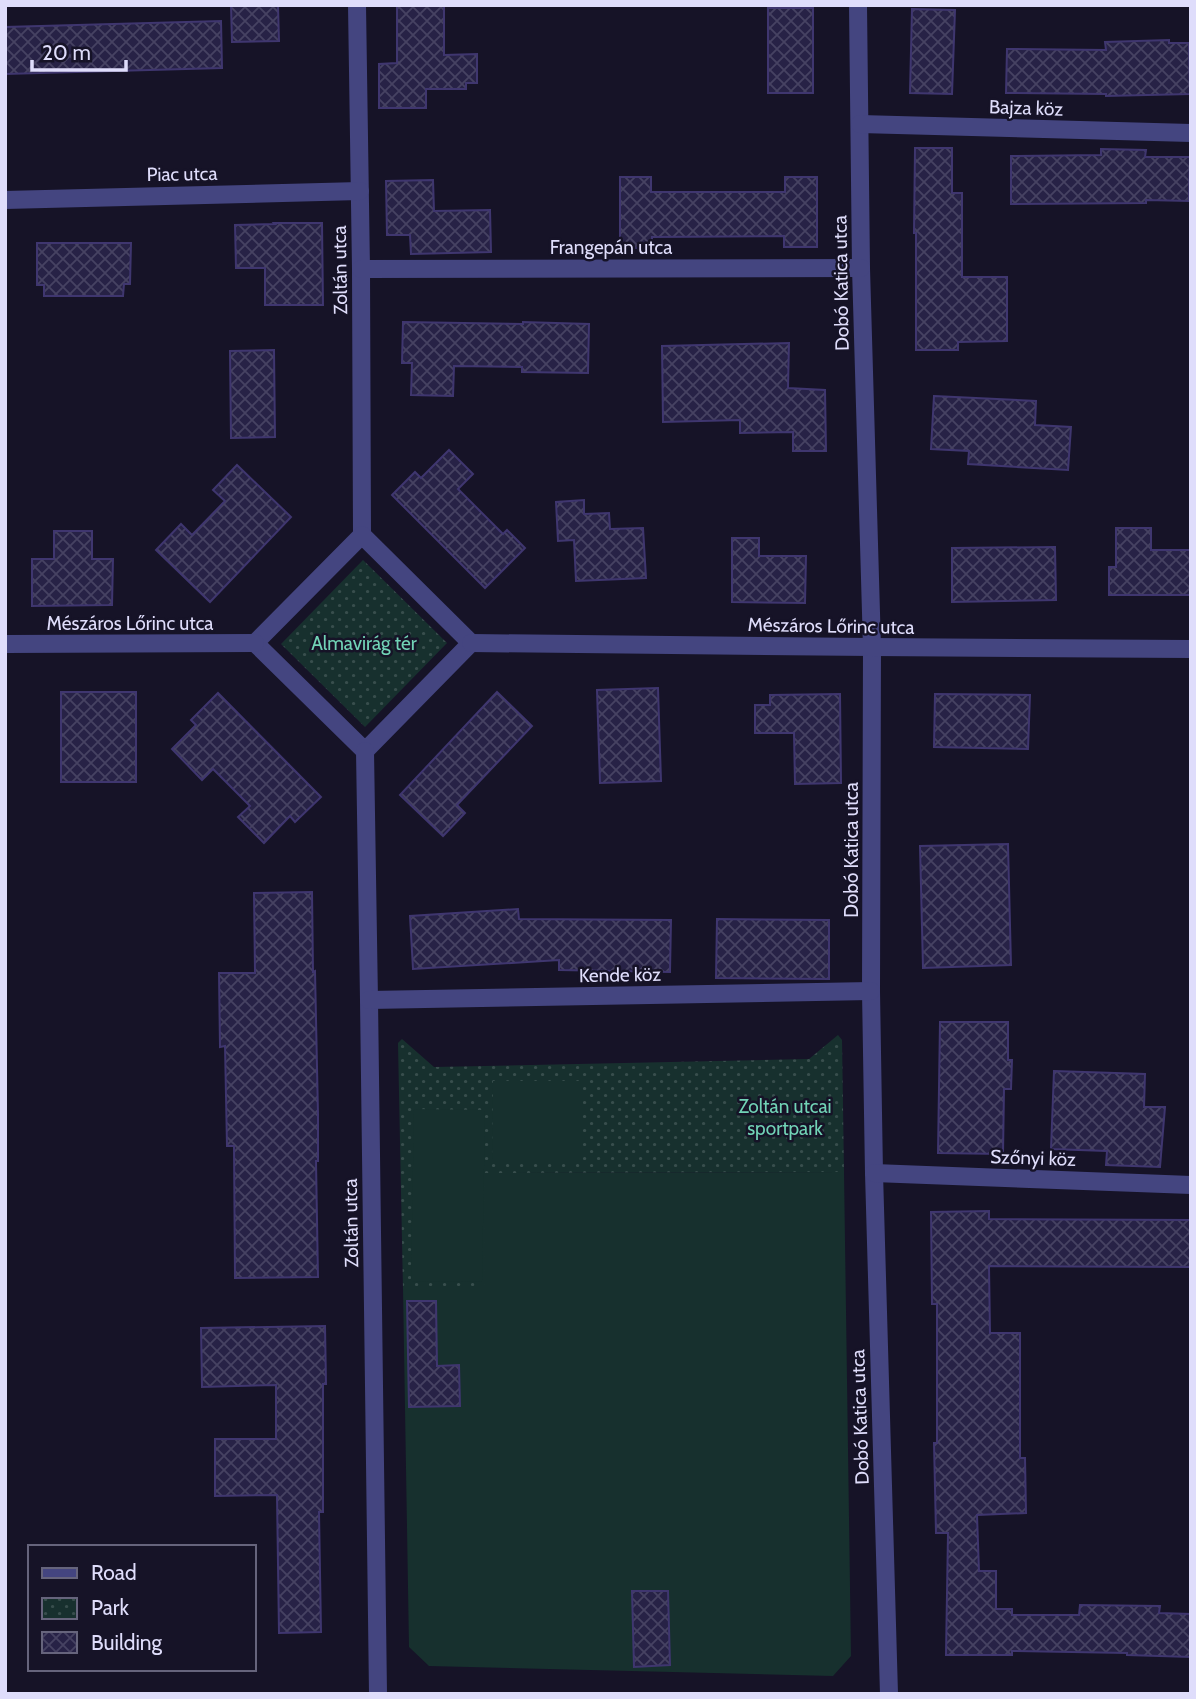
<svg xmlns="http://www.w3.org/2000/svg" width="1196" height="1699" viewBox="0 0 1196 1699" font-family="Cabin,sans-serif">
<defs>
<pattern id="park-dots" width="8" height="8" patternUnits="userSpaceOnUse" patternTransform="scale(1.75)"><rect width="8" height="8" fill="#17302e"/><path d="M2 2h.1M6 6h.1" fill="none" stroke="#384e4d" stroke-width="1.8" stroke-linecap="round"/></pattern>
<pattern id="building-cross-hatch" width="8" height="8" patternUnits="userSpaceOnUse" patternTransform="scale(1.75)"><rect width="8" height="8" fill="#272246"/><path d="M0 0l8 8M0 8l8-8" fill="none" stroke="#464262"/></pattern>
</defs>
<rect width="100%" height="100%" fill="#161327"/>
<g fill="url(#park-dots)">
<path d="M363,560L447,643L365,727L281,644Z"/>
<path d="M838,1035L842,1040L844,1172L485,1173V1289H403L398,1043L402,1039L434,1067L809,1059Z"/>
</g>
<g fill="#17302e">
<path d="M493,1081H582V1161H492Z"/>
<path d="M414,1109L485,1110L482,1282L411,1281Z"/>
<path d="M844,1172L851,1656L833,1676L429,1666L409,1647L403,1289H485V1173Z"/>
</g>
<g fill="url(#building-cross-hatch)" stroke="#3f366f" stroke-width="2">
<path d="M231,5H278L279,41L232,42Z"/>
<path d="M397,5H444V55L477,54V83H466V89H426V108H379V64L397,63Z"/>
<rect x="768" y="8" width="45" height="85"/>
<path d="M912,9L955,10L952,94L910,93Z"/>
<path d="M221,21L222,68L5,74V27Z"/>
<path d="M1169,40V43H1189L1190,94L1106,96V94L1006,93L1007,49L1106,50L1105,42Z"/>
<path d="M915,148H952V193H962V277H1007V341L958,342V350H916V233H914Z"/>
<path d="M1101,149L1146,150L1145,157H1190L1189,201L1146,200V203L1011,204V156L1101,155Z"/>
<path d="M620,177H651V192H785V177H817V247H784V236L652,237V248H620Z"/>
<path d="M433,180L434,211L490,210L491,252L411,254L410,235H387L386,181Z"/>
<path d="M274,223H322L323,305H265V268H236L235,225L275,224Z"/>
<path d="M37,243H131L130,284H124L123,296H44V285H37Z"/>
<path d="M403,322L523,324V322L589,324L588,373L522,372V367L454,366L453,396L411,395L412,363H402Z"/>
<path d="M789,343L788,388L825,390L826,451H793V432L740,433V420L663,422L662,346Z"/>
<path d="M274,350L275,437L231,438L230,351Z"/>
<path d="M934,396L1036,401L1035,425L1071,427L1068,470L968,464L969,451L931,449Z"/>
<path d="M449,450L473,474L458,489L503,534L507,530L525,548L485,588L392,495L415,472L421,478Z"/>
<path d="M237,465L291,517L210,602L156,550L181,524L192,535L225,501L213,490Z"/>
<path d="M584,500V514L609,513L610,529L643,528L646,578L576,581L574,540L558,541L556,502Z"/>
<path d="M1116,528H1151V550H1191V595H1109V567H1116Z"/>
<path d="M54,531H92V559H113L112,605L32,606V559H54Z"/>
<path d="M732,538H759V556H806L805,603L732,602Z"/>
<path d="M1055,547L1056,600L952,602V548Z"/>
<path d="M658,688L661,781L600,783L597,690Z"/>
<rect x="61" y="692" width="75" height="90"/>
<path d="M497,692L532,726L457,805L465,813L443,836L400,795Z"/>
<path d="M218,693L321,797L295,822L290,816L264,843L238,817L250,806L213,769L202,780L172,749L196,725L191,720Z"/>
<path d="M840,694L841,783L795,784L794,733H755V705H770V695Z"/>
<path d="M935,694L1030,695L1028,749L934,747Z"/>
<path d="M1008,844L1011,965L923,968L920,846Z"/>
<path d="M312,892L313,972L315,971L318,1114V1161H316L318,1277L235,1278L234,1146H227L225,1046L220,1047L219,973H255L254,893Z"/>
<path d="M518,909L519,919L671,920L670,972L559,970V960L413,969L410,916Z"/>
<path d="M717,919L829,920V979L716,978Z"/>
<path d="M940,1022H1008V1060H1012L1011,1089H1004L1003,1154L938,1153Z"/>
<path d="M1054,1071L1145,1074L1144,1107H1165L1160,1167L1106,1165L1107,1151L1051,1149Z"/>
<path d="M989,1211V1219L1191,1220V1267L989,1266L990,1333H1020V1458H1025L1026,1513L977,1515L979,1571H996V1609H1012V1615H1079L1080,1605L1160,1606L1159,1613L1191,1614V1657L1127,1655V1653L1012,1651V1655H946L948,1533H936L934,1443H937V1304H932L931,1212Z"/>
<path d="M407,1301H436L437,1366L459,1365L460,1406L409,1407Z"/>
<path d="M325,1326L326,1384H323V1512H319L321,1632L279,1633L277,1495L215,1496V1439H276V1385L202,1387L201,1328Z"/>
<path d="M632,1591H668L670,1665L634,1667Z"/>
</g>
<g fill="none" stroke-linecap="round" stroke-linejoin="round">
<g stroke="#444580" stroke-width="18">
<path d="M357,5L361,269L362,535"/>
<path d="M858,5L861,268L872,647L871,991L874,1173L889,1694"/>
<path d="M860,124L1191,133"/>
<path d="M5,200L360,191"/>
<path d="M361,269L861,268"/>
<path d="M362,535L471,643L365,751L255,643Z"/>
<path d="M471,643L872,647L1191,649"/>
<path d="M5,644L255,643"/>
<path d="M365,751L369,1000L378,1694"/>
<path d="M369,1000L871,991"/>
<path d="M874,1173L1191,1185"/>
</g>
</g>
<g text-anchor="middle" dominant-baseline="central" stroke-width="5" stroke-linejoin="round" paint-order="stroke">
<g font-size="19" fill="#dfddfb" stroke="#161327">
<text transform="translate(1026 108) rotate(2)">Bajza köz</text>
<text transform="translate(182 174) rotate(-1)">Piac utca</text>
<text x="611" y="247">Frangepán utca</text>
<text transform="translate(340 270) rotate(-91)">Zoltán utca</text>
<text transform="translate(841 283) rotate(-91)">Dobó Katica utca</text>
<text x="130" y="623">Mészáros Lőrinc utca</text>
<text transform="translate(831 626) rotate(1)">Mészáros Lőrinc utca</text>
<text transform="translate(851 850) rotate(-90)">Dobó Katica utca</text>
<text transform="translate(620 975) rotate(-1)">Kende köz</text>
<text transform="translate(1033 1158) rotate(2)">Szőnyi köz</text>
<text transform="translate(351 1223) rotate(-91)">Zoltán utca</text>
<text transform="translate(860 1417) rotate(-92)">Dobó Katica utca</text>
</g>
<g font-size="19" fill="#71d3b6" stroke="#161327">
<text x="364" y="643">Almavirág tér</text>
<text x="785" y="1106">Zoltán utcai<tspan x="785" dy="22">sportpark</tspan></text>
</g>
</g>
<rect width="1196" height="1699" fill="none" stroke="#dfddfb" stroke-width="14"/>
<rect x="28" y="1545" width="228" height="126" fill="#161327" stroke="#66647c" stroke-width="2"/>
<rect x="42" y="1568" width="35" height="10" fill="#444580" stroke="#66647c" stroke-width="2"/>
<text x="91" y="1580" font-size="21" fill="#dfddfb">Road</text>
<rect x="42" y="1598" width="35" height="21" fill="url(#park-dots)" stroke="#66647c" stroke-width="2"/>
<text x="91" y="1615" font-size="21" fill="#dfddfb">Park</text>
<rect x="42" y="1632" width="35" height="21" fill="url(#building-cross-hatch)" stroke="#66647c" stroke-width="2"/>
<text x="91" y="1650" font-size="21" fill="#dfddfb">Building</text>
<path d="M32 60v10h94v-10" fill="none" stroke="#dfddfb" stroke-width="3.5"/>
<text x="42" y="60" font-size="21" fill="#dfddfb" stroke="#161327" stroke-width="5" paint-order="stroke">20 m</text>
</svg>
